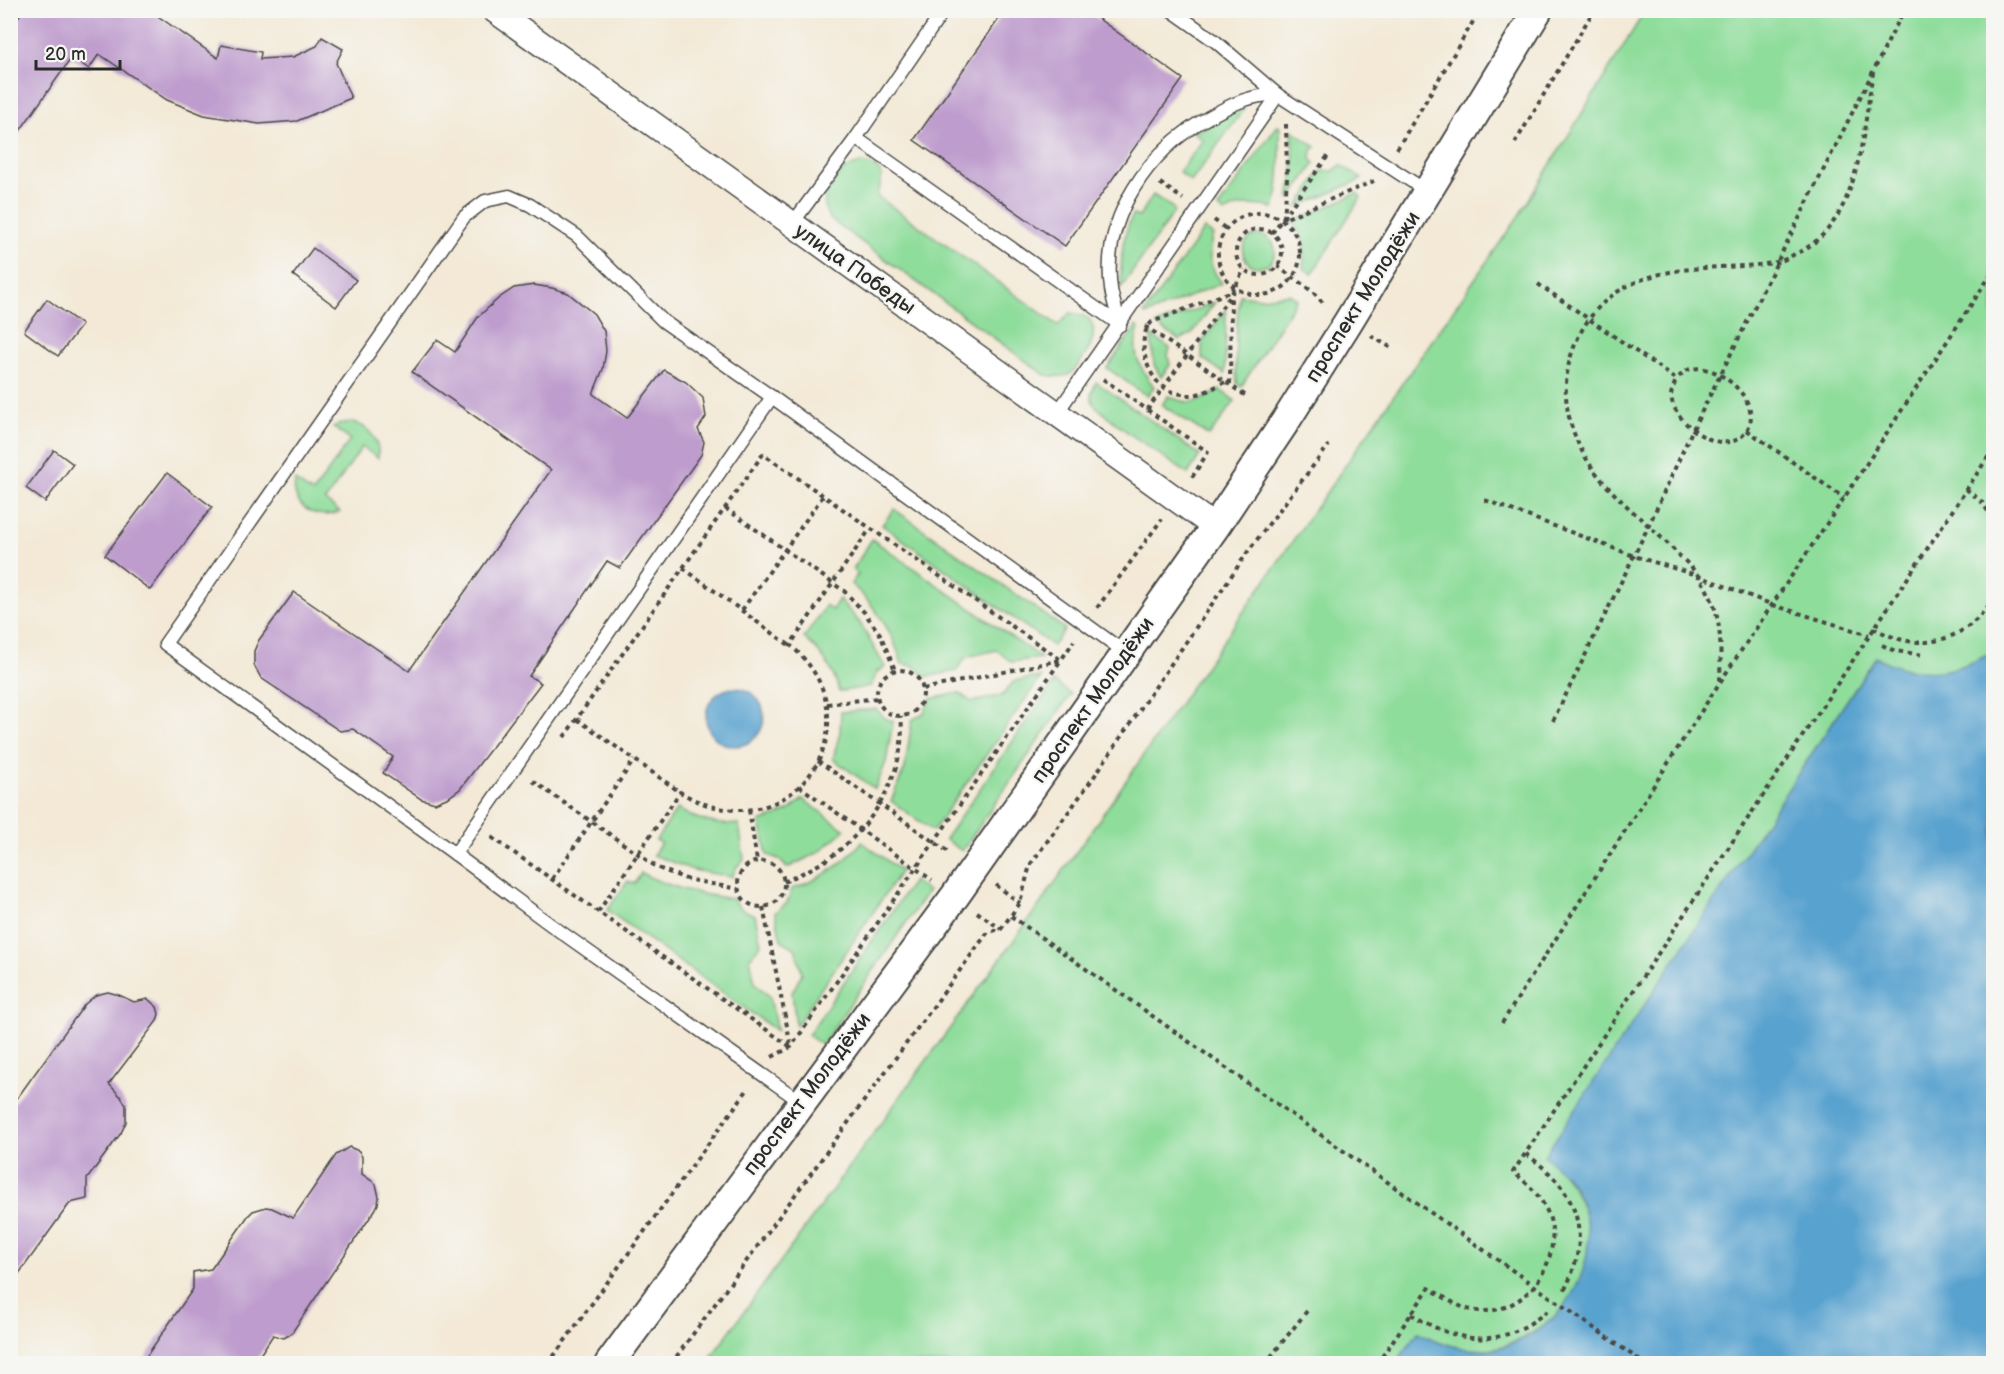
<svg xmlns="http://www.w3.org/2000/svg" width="2004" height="1374" viewBox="0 0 2004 1374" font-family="'Balsamiq Sans',sans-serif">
<rect width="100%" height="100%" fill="#f6f6f2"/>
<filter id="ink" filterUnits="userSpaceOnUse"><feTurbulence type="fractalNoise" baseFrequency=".0167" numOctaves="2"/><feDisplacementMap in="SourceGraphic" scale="12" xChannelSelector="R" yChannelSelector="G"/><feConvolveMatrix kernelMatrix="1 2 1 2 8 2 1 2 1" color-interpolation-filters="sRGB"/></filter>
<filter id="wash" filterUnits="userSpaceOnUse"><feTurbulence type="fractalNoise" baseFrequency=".008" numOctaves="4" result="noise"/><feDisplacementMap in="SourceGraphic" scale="24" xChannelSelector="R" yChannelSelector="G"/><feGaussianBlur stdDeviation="1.35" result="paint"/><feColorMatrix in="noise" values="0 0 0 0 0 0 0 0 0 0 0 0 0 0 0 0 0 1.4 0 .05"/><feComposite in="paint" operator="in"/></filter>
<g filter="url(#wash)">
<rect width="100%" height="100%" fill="#f3e9d6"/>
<g fill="#8fdd9b" stroke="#5d8463" stroke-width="1.5">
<path d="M1645,11H1993V652C1963,669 1927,680 1893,666C1887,664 1881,660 1875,658L1545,1156C1607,1207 1602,1292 1532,1333C1508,1348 1480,1353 1452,1347C1440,1344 1429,1338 1418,1333L1396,1363L706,1364L1043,900L1520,214Z"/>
<path d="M1241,108L1244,109L1191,182L1179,172L1203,140L1194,133Z"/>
<path d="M1278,125L1280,128C1280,153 1281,185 1274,208C1256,205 1241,202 1225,213L1218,208Z"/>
<path d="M1292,130L1316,147L1312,150L1311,159L1315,163L1289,200L1294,163Z"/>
<path d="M861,163C885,166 884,177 877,196L1058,325L1070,313C1104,315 1095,342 1081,361C1078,366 1074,372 1068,375C1061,378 1052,376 1045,375L830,219C814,196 837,168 861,163Z"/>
<path d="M1341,165L1362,179L1298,207L1321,171H1333Z"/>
<path d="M1357,193L1361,197L1312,274L1303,268C1306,247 1305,240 1293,222Z"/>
<path d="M1153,195L1173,208L1174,212L1121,288C1121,263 1121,237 1133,215L1139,217Z"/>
<path d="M1204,229L1213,235C1207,253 1209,268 1222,283L1146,315L1144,314Z"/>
<circle cx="1259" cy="251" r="16"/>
<path d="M1289,294L1297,299L1241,387L1237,383C1234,354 1236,324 1240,295L1262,298Z"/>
<path d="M1215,302L1192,334L1179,340L1156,325Z"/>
<path d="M1226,309L1225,374L1202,358V342Z"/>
<path d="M1136,326L1139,328C1130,353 1139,366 1154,387L1147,396L1107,368Z"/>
<path d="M1151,335L1170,348L1168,355L1170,365L1161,377L1154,365Z"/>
<path d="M1096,382L1200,455L1188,474L1127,432L1100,410L1093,403L1091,395Z"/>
<path d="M1220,390L1235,401L1209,436L1162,405L1168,396C1191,407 1199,402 1220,390Z"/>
<path d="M352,422C370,427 380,440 378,458L362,447L325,501L340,512C317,521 290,507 295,481L313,493L350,440L333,427L343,423Z"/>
<path d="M894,509L1065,629L1053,646L882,525Z"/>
<path d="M872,539L1041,658L1011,662L997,650L966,657L956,671L926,677L914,666L902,664C893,633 875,605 851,584L858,574L853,569Z"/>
<path d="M839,599L860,623L885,667L877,672L871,686L839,692C834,670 821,652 804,638L826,605L832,610Z"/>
<path d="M1041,677L933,831L891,801L905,768L912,720L924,713L930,699L959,693L972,702L1003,695L1014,681Z"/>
<path d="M1054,682L1071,694L962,851L945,839Z"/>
<path d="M876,709L886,719L893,721L886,762L875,789L833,759L840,732L841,712Z"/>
<path d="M803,799L845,830L819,852L787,868L779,859L767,855L760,822L788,811Z"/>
<path d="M677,809C696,820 718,826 739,824L744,859L736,868L732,877L693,870L653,855L661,843L656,840Z"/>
<path d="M862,842L901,871L796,1026L792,993L802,973L795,948L781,940L775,912L787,903L792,889C819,880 843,865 862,842Z"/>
<path d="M641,873C671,888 700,895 733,899L741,909L755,915L761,944L750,958L755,983L770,997L777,1031L607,910L628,881L634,884Z"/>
<path d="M913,881L928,891L822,1045L808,1035Z"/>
</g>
<g fill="#58a2cf" stroke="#42667d" stroke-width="1.5">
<path d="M1993,652V1363H1396L1418,1332C1441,1344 1466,1353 1493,1349C1565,1337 1612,1255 1575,1189C1568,1176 1556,1166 1544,1156L1876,657C1918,679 1952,675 1993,652Z"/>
<circle cx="735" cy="717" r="29"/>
</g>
<g id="blocks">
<g fill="#be9ccd">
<path d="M23,10H149L218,58L221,45L261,52L260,59L293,57L317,46L322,37L343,49L336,63L351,98L297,121L259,124L204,115L167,100L99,54L89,69L72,57L10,145V29Z"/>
<path d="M1005,10H1086L1183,79L1065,246L914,140Z"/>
<path d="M313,248L356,280L336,307L293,275Z"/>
<path d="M534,285L552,288L568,293L594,314L604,331L606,351L603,369L593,394L627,418L664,370L686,382L703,398L706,417L698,429L704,442L701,455L620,568L607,561L529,676L541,683L460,789L449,797L435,803L421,799L383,773L393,757L353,729L340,731L261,678L254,665V651L259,640L294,592L409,671L551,470L412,372L437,340L455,352L478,317L499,298L514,288Z"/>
<path d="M47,299L82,325L58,356L24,331Z"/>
<path d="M54,450L73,464L45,502L26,488Z"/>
<path d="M167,473L212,507L150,590L105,555Z"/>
<path d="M108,992L119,995L134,1002L148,999L157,1007L159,1014L157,1021L109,1084L121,1097L126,1105V1122L121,1133L87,1179V1199L70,1203L10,1286V1108L85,1004L96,995Z"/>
<path d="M349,1147L359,1151L362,1157V1174L376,1184L379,1197L378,1204L375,1210L291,1334L284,1338L273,1335L254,1364H141L193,1289V1272L211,1269L248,1216L253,1211L266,1207L272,1208L293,1218L336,1155Z"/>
</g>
</g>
</g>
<g filter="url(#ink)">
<use href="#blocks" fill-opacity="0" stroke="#494845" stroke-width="1.5"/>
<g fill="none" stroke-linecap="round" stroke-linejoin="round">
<g stroke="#494845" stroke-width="15">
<g id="service">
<path d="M1171,10L1215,41L1278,95L1428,192"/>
<path d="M856,138L1120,325"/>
<path d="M792,224L856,138L944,10"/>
<path d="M1120,325C1117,313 1113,301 1111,289C1101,217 1149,150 1209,117C1232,104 1252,94 1278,95"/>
<path d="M1057,413L1278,95"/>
<path d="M455,854L772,397"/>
<path d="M801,1102L551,925L455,854L165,644L464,217L485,201L509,196L530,205L577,236L663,321L772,397L1126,653"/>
</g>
</g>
<g stroke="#494845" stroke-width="27">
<path id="minor" d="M494,10L1215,527"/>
</g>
<g stroke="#494845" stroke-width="32">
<path id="tertiary" d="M609,1364L955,896L1215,527L1285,422L1348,322L1538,10"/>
</g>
<g stroke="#494845" stroke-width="4" stroke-dasharray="4.5 4.5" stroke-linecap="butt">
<path d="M1286,124L1287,178L1284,219L1374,181"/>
<path d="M1515,143L1594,10"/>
<path d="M1397,149L1480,10"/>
<path d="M1160,183L1183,199"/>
<circle cx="1259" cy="254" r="41"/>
<path d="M1214,220L1226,229"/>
<circle cx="1259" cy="252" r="23"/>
<path d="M1272,233L1330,153"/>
<path d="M1277,266L1313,292L1325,305"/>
<path d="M1538,284L1676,379C1675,384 1671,391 1671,396C1674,425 1727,462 1747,430C1765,402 1715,359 1688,370C1684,372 1680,376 1676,379"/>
<path d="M1145,326L1246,396"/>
<path d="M1371,336L1392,348"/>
<path d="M1103,379L1208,452L1191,479"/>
<path d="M1225,382C1215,387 1202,395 1190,395C1183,395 1170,392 1164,388C1146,375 1135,337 1152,322L1227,293L1234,287"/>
<path d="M1230,384L1231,295"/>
<path d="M1147,410L1231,295L1244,269"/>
<path d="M1747,430L1844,498"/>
<path d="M1992,485H1994"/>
<path d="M1966,489L1981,501L1994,520"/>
<path d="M1485,500L1634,556L1699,576L1773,605L1869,635"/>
<path d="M725,508L844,591L864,612L880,634L895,670"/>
<path d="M683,568L789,645"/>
<path d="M1097,608L1162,519"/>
<path d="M742,610L823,496"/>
<path d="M1873,628C1885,634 1896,639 1908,641C1943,647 1977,628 1994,597"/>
<path d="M1882,645L1895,651L1924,655"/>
<circle cx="900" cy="693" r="23"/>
<path d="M1720,681C1721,642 1723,611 1699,577C1692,566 1680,557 1671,547C1650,526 1626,507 1606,485C1566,440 1552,384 1582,330C1608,284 1654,271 1704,268C1728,266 1754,267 1777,262C1782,261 1788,258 1793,255C1860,227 1862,135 1873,73"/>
<path d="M923,689L1061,660L1074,641"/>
<path d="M827,704L878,698"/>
<path d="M577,719L680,792"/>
<path d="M1553,721L1649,525L1692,431L1904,10"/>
<path d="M564,737L763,454L1061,660L791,1047L772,1057"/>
<path d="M818,761L950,853"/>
<path d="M533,781L658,868L686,879L738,889"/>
<path d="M799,786L932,880"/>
<path d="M749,810L757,861"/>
<path d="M494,837L493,838L791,1047"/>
<circle cx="761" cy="884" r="23"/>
<path d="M552,879L634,760"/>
<path d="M784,882C802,873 821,865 837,852C877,821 907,768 901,716"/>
<path d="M996,885L1020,903"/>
<path d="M763,907L791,1046"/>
<path d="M598,912L680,792C790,859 883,723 790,645L870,529"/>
<path d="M977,912L1001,929"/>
<path d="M1011,916L1645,1364"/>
<path d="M1502,1023L1720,682L1844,498L1994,270"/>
<path d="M1526,1154C1577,1190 1594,1233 1564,1291"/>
<path d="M1411,1314C1463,1347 1504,1348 1551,1308"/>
<path d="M548,1364L748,1089"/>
<path d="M671,1364L988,932L1001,929L1020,903L1030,865L1091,781L1249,550L1329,445"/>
<path d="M1265,1364L1307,1311"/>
<path d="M1377,1364L1429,1288C1444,1297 1461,1310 1479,1311C1525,1314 1560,1265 1551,1223C1546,1201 1530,1185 1513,1172L1994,448"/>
</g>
<use href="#service" stroke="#fff" stroke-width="12"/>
<use href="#minor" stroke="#fff" stroke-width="24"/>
<use href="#tertiary" stroke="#fff" stroke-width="28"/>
</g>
</g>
<g text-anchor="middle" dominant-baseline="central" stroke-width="4.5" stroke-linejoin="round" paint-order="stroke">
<g font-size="21" fill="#2b2b2b" stroke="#f6f6f2">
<text transform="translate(855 269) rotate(35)">улица Победы</text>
<text transform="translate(1363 297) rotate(-58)">проспект Молодёжи</text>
<text transform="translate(1093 700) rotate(-55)">проспект Молодёжи</text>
<text transform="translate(807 1094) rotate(-53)">проспект Молодёжи</text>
</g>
</g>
<rect width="2004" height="1374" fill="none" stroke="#f6f6f2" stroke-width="36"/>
<path d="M36 60v9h84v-9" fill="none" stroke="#2b2b2b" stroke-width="3"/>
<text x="45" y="60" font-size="18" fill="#2b2b2b" stroke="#f6f6f2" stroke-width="4.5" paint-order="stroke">20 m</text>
</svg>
